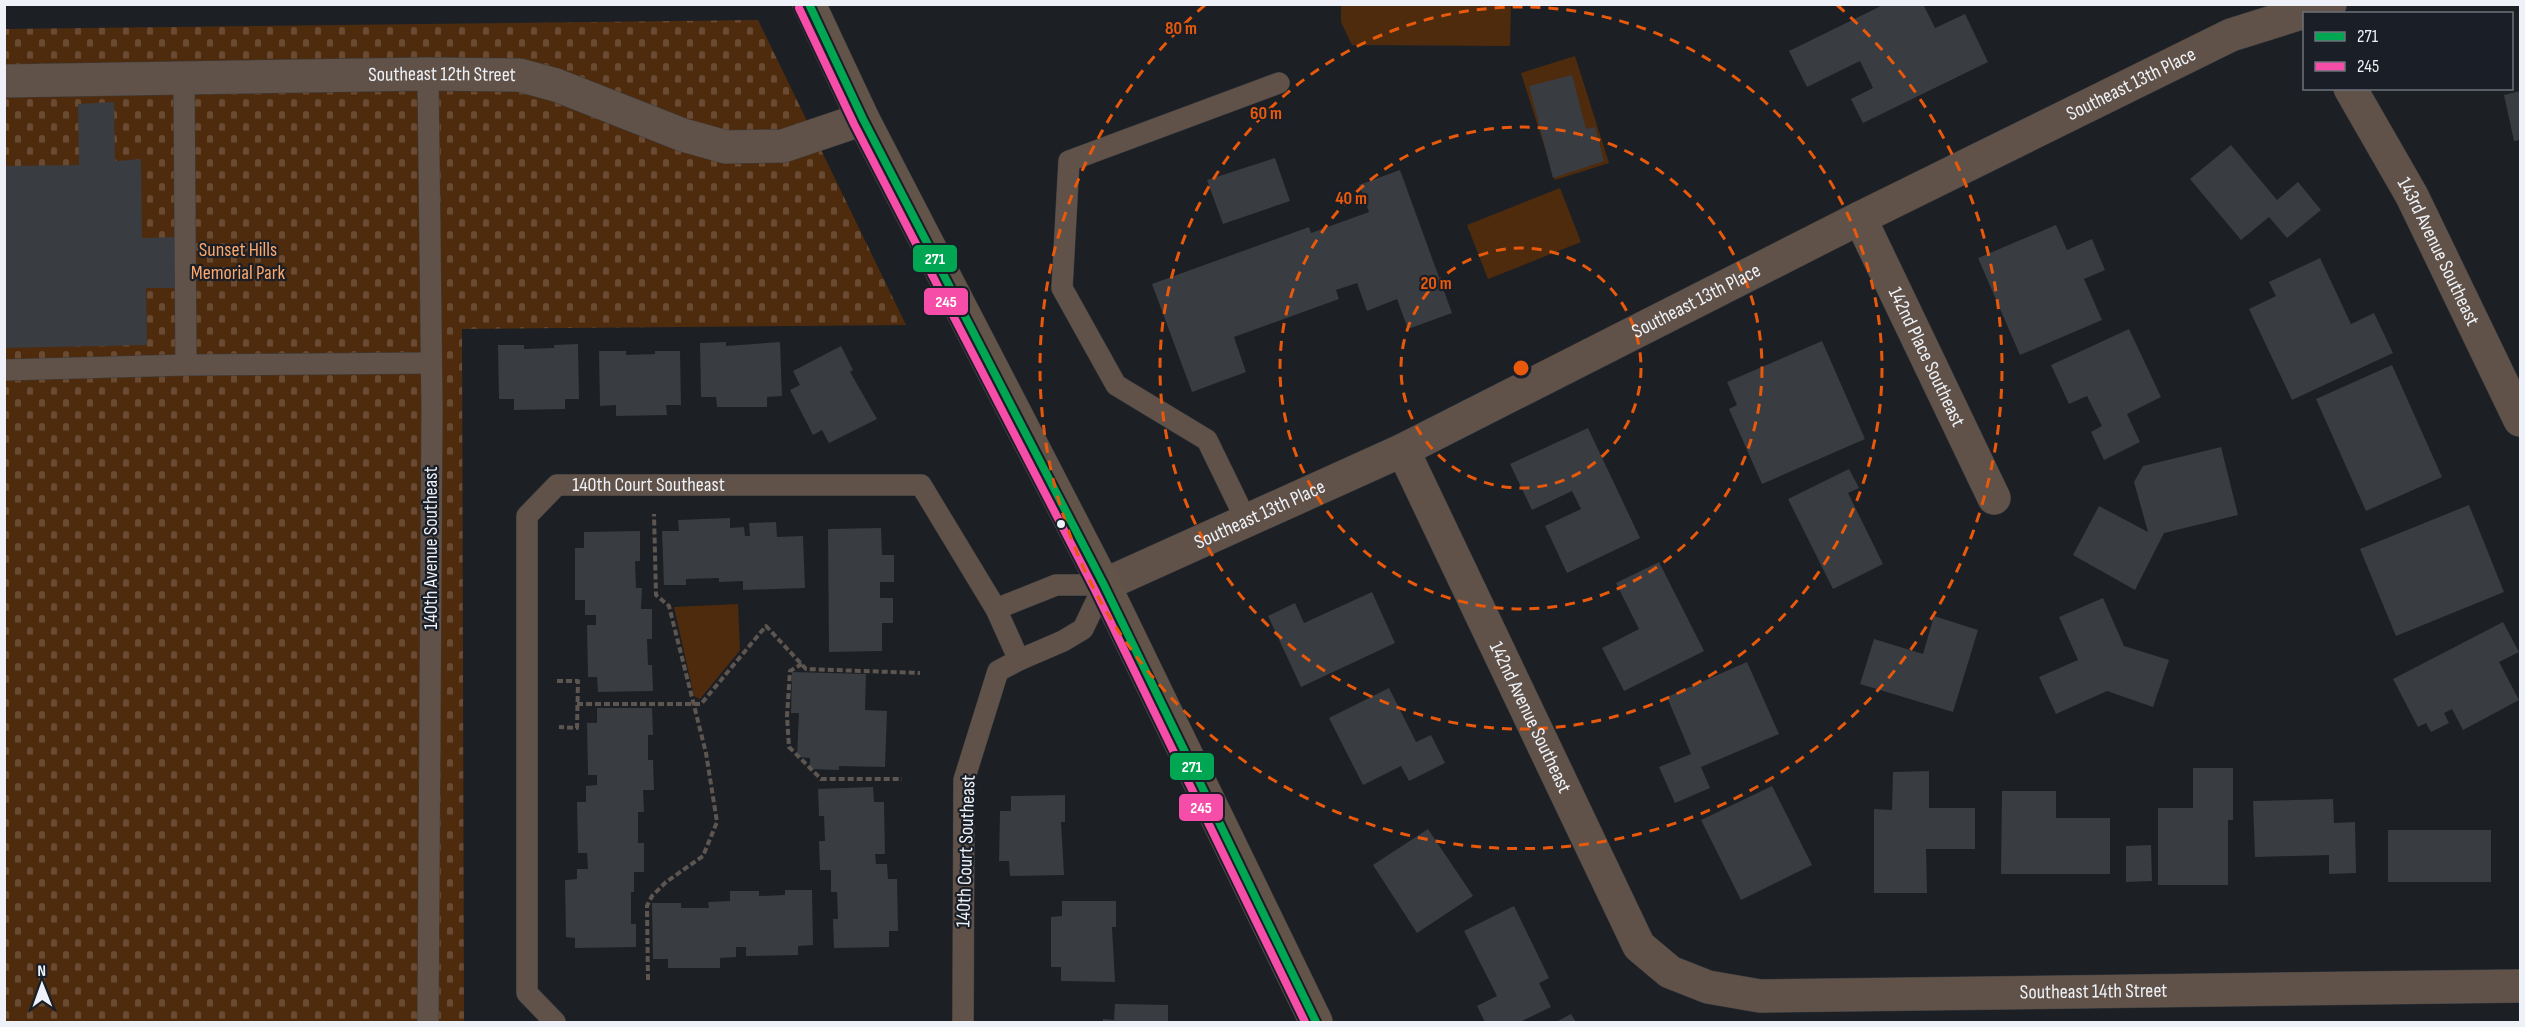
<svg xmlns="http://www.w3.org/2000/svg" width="2525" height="1027" viewBox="0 0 2525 1027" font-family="'Sofia Sans Condensed',sans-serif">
<defs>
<pattern id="cemetery-stones" width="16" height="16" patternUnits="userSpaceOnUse" patternTransform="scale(1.5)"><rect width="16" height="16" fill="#4f2b0e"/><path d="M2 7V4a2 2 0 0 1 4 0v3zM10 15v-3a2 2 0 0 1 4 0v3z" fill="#694a32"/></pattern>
</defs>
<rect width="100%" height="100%" fill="#1c1f24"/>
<g fill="#4f2b0e">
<path d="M1341,5H1511L1510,46L1352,45L1341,22Z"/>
<path d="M1575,56L1609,163L1555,180L1521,73Z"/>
<path d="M1560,188L1581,242L1488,279L1467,225Z"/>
<path d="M738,604L740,650L700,699L694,696L674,607Z"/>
</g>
<path fill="url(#cemetery-stones)" d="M758,20L906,325L462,329L464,1022H5L4,29Z"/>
<g fill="#393c40">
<path d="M1885,4H1923L1935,28L1965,14L1988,62L1863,123L1851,99L1873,88L1860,61L1807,87L1789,51Z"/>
<path d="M1572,75L1586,129L1595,127L1604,161L1553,178L1529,86Z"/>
<path d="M2520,91V140L2514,141L2504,95Z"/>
<path d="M114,102L115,161L141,159L142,238L175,237V288H146L147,345L4,348V166L79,165L78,104Z"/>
<path d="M2231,145L2277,200L2298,182L2321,210L2287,238L2269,217L2241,240L2190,179Z"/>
<path d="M1275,158L1290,201L1223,224L1207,180Z"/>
<path d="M1400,170L1452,313L1408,329L1397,299L1367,311L1357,283L1336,290L1339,299L1234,337L1246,372L1192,392L1152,284L1309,227L1311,233L1369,212L1359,185Z"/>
<path d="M2056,225L2067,250L2092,239L2105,270L2084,279L2102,320L2020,355L1978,258Z"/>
<path d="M2320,258L2351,324L2374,313L2393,353L2292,400L2249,309L2276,296L2269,282Z"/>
<path d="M2129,329L2161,397L2127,414L2140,442L2104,460L2091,432L2102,426L2087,396L2069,404L2051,365Z"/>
<path d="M1822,341L1865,439L1762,484L1729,409L1737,405L1727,382Z"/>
<path d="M726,342V346L780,342L782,396L767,397V407H717L716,397H701L700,343Z"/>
<path d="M578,344L579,399H565V409L514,410V399H499L498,345H524V349L554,348V345Z"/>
<path d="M841,346L853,370L850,372L877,419L829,443L822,430L813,435L790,390L800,385L793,371Z"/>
<path d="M599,351H626V355L655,354V351H680L681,405H666L667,415L616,416V405L600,406Z"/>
<path d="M2392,365L2442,477L2366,511L2316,399Z"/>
<path d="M1588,428L1640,538L1567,573L1545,526L1581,509L1572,491L1532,510L1510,464Z"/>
<path d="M2221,447L2238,515L2164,533L2135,590L2073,555L2099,506L2148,532L2134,482L2143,466Z"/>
<path d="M1849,469L1859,488L1848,493L1883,564L1833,589L1788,499Z"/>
<path d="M2469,505L2504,592L2396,636L2360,549Z"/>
<path d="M730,518V528L744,527L745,536H750L749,523L776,522L777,537L803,536L805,588L743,590V581L719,582V578L686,579V585H664L662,531H679L678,520Z"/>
<path d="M881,528L882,555H894V582H880V598H893V623H882V651L829,652L828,529Z"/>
<path d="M640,531V561H635L636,588H642L641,609H652V639H647L648,665H652L653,691L598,692L597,677H588L587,625H596V615H585V600H575V548H584V532Z"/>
<path d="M1659,562L1704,651L1624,691L1602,648L1639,629L1616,583Z"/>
<path d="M1372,592L1395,643L1301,687L1268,616L1295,603L1304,623Z"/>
<path d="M2103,598L2124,646L2169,660L2153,707L2107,691L2056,714L2039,677L2078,660L2059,617Z"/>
<path d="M1934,616L1978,630L1953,712L1860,684L1874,639L1923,654Z"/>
<path d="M2503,622L2519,652L2499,662L2519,700L2463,730L2452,709L2444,713L2449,723L2431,732L2426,723L2418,727L2393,679Z"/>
<path d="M1747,662L1779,734L1701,767L1710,788L1675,803L1659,767L1691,754L1667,697Z"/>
<path d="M792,672L866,674L865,710L887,711L885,767L839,766V770L810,769V758L797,757L799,713H791Z"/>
<path d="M1389,688L1416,742L1431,735L1445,763L1409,781L1401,766L1363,785L1329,718Z"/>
<path d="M597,708H652L653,735H648V760H653L654,790H643L644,812H638V843H644V872H634V892H631V924H636V947L575,948V938L566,937L565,880L577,879V869H588L587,853H578L577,802H586V786L597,785V775H588L587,723H597Z"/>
<path d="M2193,768H2233V820H2228V885H2158V808H2193Z"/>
<path d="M1929,771V808H1975V849H1926L1927,893H1874V809L1892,810L1893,772Z"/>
<path d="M1772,786L1812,865L1741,900L1701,820Z"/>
<path d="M873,787L874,802H884L885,854H875L876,864H887L888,879H897L898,931H889V947L834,948L833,919H838L837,892H831V870H820L819,841H825L824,816H819L818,789Z"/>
<path d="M2002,791H2056V818H2110V874H2001Z"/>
<path d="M1065,795V822H1061L1064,875L1010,876L1009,861H999L1000,811H1011V796Z"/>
<path d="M2333,799L2334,823L2355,822L2356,873L2329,874V855L2255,857L2253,801Z"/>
<path d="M1428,829L1473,896L1417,933L1373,865Z"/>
<rect x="2388" y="830" width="103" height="52"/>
<path d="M2151,845L2152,881L2126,882V846Z"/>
<path d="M785,890H812L813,945L798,946V955L746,956V947H736V957L720,958V968H668V959H653L652,903H681V908H709L708,902L730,901V891H759V896L785,895Z"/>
<path d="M1062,901H1116V927H1112L1115,982L1061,981V967H1051V917L1062,916Z"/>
<path d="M1514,906L1549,978L1539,983L1551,1007L1520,1022H1485L1477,1006L1497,996L1464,931Z"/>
<path d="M1115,1004L1168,1005V1022H1103V1019L1114,1020Z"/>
<path d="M1571,1014L1576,1022H1556Z"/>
</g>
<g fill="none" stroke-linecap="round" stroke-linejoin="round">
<g stroke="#3a3d41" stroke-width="22">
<g id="lane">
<path d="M428,74L432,410L428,1022"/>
<path d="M184,77L186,365L431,363"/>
<path d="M4,370L186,365"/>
<path d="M1246,520L1207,440L1116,385L1062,288L1069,161L1279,83"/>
<path d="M996,609L1056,585H1104L1083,629L1063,641L1019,660"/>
<path id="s1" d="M555,1022L527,993V516L557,485H921L996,609L1019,660L998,671L964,780L963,1022"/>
</g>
</g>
<g stroke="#3a3d41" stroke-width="34">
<g id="street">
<path id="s2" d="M4,81L428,74L519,75L556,85L683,135L726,147L783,146L863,119"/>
<path id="s3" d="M2350,88L2412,196L2520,420"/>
<path id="s4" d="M1860,218L1994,498"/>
<path id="s5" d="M1403,450L1639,946L1670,972L1708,987L1760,996L2520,986"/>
<path id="s6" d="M1104,585L1403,450L1860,218L2231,35L2330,4"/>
</g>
</g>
<g stroke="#3a3d41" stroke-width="34">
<path id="secondary" d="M809,4L863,119L1104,585L1316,1022"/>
</g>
<g stroke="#5d5550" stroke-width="4" stroke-dasharray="6 3" stroke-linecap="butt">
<path d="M802,664L790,671L787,716L789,747L821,779H902"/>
<path d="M557,681H578L577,728L559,727"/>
<path d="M577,704H701L766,626L806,669L920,673"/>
<path d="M648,980L647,906L652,896L666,882L703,856L717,822L706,753L669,606L656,595L654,514"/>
</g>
<use href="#lane" stroke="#605248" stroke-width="21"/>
<use href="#street" stroke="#605248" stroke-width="33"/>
<use href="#secondary" stroke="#635449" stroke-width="33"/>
<g stroke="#191e27" stroke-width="12">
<path id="bus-1" d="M809,4L863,119L1104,585L1316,1022"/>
</g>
<g stroke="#191e27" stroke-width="12">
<path id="bus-2" d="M799,8L854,124L1095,590L1305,1022"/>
</g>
<use href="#bus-1" stroke="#00a651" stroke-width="8"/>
<use href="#bus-2" stroke="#f54da8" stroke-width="8"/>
</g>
<g fill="none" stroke="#e8590c" stroke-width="3" stroke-dasharray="10 8">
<circle cx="1521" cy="368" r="120"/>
<circle cx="1521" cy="368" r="241"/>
<circle cx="1521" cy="368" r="361"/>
<path d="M1837 5A481 481 0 1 1 1205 5"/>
</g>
<circle fill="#eef2f8" stroke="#191e27" stroke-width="2" cx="1061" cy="524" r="5"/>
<g text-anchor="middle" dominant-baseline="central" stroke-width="4.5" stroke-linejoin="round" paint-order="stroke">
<g font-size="20" fill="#eef2f8" stroke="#191e27">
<text stroke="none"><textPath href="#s2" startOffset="438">Southeast 12th Street</textPath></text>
<text stroke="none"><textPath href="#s6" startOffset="1143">Southeast 13th Place</textPath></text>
<text stroke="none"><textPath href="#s3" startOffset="186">143rd Avenue Southeast</textPath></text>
<text stroke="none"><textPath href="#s6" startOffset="657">Southeast 13th Place</textPath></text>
<text stroke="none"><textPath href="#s4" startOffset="154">142nd Place Southeast</textPath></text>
<text stroke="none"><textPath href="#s1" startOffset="652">140th Court Southeast</textPath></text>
<text stroke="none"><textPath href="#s6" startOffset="171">Southeast 13th Place</textPath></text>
<text transform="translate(431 548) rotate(-90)">140th Avenue Southeast</text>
<text stroke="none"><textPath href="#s5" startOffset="296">142nd Avenue Southeast</textPath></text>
<text transform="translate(966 851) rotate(-88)">140th Court Southeast</text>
<text stroke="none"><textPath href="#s5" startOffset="1017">Southeast 14th Street</textPath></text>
</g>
<g font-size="20" fill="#fca76b" stroke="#191e27">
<text x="238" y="250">Sunset Hills<tspan x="238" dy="23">Memorial Park</tspan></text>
</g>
</g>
<circle cx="1521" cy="368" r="9" fill="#e8590c" stroke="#191e27" stroke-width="3"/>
<g font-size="18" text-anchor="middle" font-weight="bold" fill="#e8590c" stroke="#191e27" stroke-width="4.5" stroke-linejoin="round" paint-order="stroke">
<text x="1181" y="34">80 m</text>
<text x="1266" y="119">60 m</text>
<text x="1351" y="204">40 m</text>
<text x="1436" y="289">20 m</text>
</g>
<g stroke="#191e27" stroke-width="2">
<rect x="912" y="244" width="46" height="29" rx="6" fill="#00a651"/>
<rect x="923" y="287" width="46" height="29" rx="6" fill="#f54da8"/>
<rect x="1169" y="752" width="46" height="29" rx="6" fill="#00a651"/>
<rect x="1178" y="793" width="46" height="29" rx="6" fill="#f54da8"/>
</g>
<g font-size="16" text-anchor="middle" font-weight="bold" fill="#fff">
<text x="935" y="264">271</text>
<text x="946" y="307">245</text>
<text x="1192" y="772">271</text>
<text x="1201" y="813">245</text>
</g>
<rect width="2525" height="1027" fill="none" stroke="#eef2f8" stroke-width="12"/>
<rect x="2303" y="12" width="210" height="78" fill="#191e27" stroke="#6e737b" stroke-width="1.5"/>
<rect x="2315" y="32" width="30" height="9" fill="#00a651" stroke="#6e737b" stroke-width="1.5"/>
<text x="2357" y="42" font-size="18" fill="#eef2f8">271</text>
<rect x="2315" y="62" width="30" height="9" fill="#f54da8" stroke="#6e737b" stroke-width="1.5"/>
<text x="2357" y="72" font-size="18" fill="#eef2f8">245</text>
<g transform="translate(42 985) rotate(359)" stroke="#191e27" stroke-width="4.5" paint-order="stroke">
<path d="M0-4.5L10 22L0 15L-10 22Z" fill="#eef2f8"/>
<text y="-9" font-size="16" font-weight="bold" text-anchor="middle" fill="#eef2f8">N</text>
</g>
</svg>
